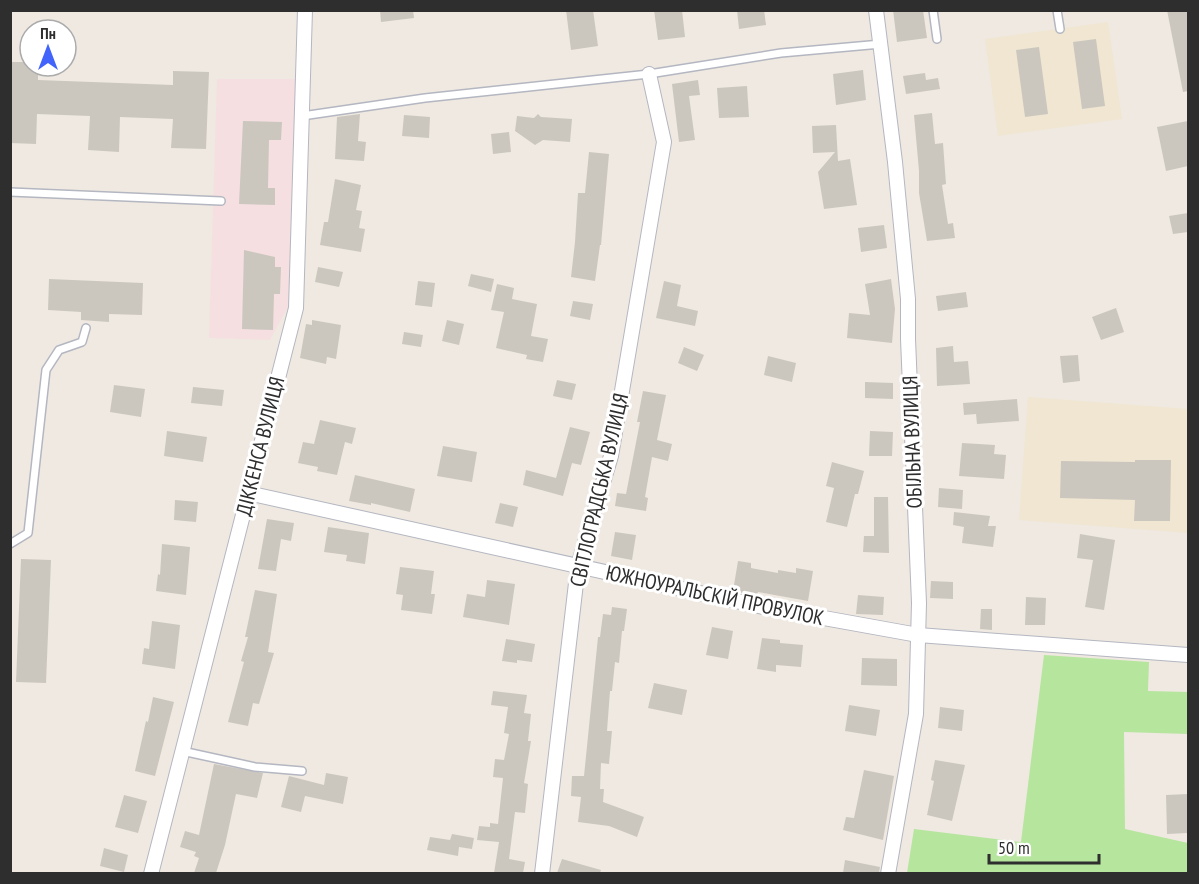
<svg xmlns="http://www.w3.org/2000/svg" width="1199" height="884" viewBox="0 0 1199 884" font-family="'PT Sans Narrow',sans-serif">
<rect width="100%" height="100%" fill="#efe9e1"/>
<g fill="#f0e6d1">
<path d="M1108,22L1122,119L998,136L985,39Z"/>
<path d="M1028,397L1188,409V533L1019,520Z"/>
</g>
<path fill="#f5dfe0" d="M217,79H297L289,305L270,340L209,338Z"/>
<path fill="#b6e59e" d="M1044,655L1149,662L1148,691L1188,692V734L1124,732L1125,829L1188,843V873H907L914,829L1021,842Z"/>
<g fill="#cbc7bf">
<path d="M380,10H413L414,18L381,22Z"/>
<path d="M566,10H593L598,46L571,50Z"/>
<path d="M654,10H682L685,37L658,40Z"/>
<path d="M737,10H764L766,25L739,29Z"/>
<path d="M893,10H923L927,38L897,42Z"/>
<path d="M1167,10H1188V91L1183,92Z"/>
<path d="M1096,39L1105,106L1082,109L1073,42Z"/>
<path d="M1039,47L1048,114L1025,117L1016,50Z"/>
<path d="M10,62H30V66H38V80L173,85V71L209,72L206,149L171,148L173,119L120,117L119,152L88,150L90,116L37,114L36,144L10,143Z"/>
<path d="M863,70L866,100L836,105L833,74Z"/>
<path d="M925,73L926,80L938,78L940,89L906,94L903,76Z"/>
<path d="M698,80L700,95L689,96L695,140L679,142L672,84Z"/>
<path d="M747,86L749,117L719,118L717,88Z"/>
<path d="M932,113L935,144L943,143L946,184L942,185L948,224L953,223L955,238L927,241L919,193V171L914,115Z"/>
<path d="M360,114L358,141L366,142L364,161L335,159L337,117Z"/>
<path d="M538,114L541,117L572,119L570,142L543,140L535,145L515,131L517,116L534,118Z"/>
<path d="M404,115L430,117L429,138L402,136Z"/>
<path d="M243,121L282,122L281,140H269L268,188H275V205L239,204Z"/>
<path d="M1188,121V166L1166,171L1157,127Z"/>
<path d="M836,125L838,161L850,159L857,205L824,209L818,172L835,152L813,153L812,126Z"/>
<path d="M509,132L511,152L493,154L491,134Z"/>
<path d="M589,152L609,154L601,245H600L595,281L571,277L575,242L578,193H585Z"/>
<path d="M335,179L361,185L356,210L362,211L359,228L365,229L361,252L320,245L324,222H328Z"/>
<path d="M1188,213V232L1173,234L1169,216Z"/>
<path d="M884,225L887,248L861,252L858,228Z"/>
<path d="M244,250L275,257V267H281L280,294H274L273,330L242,329Z"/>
<path d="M318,267L343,272L339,287L315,282Z"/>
<path d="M471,274L494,279L491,292L468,286Z"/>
<path d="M49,279L143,283L142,315L109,314V322L81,320V312L48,310Z"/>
<path d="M891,279L895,309L892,343L847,338L849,313L870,315L865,284Z"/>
<path d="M418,281L435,283L432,307L415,305Z"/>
<path d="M664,281L681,285L677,306L698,311L695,326L656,318Z"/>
<path d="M497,284L514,288L512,299L537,304L531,336L548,339L543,362L526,359L527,355L496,348L504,312L491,310Z"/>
<path d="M966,292L968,307L938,311L936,296Z"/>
<path d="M573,301L593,304L590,320L570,316Z"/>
<path d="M1116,308L1124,332L1101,340L1092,317Z"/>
<path d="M312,320L341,325L336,359L327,357L326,364L300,358L306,324L312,325Z"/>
<path d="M447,320L464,324L459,345L442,341Z"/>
<path d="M404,332L423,335L421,347L402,344Z"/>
<path d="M953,346L954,362L968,361L970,384L937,386L936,348Z"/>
<path d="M684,347L704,355L697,371L678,363Z"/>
<path d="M1078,355L1080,381L1063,383L1060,356Z"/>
<path d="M768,356L796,363L792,382L764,375Z"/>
<path d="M557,380L576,384L572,400L553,396Z"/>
<path d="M865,382L893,383V399L865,398Z"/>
<path d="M114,385L145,389L141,417L110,412Z"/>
<path d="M193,387L224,390L222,406L191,403Z"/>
<path d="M643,391L666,395L657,440L672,444L668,461L652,457L645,497L648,498L646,511L615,506L617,493L626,494L640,422H637Z"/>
<path d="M1017,399L1019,421L977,424L976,414L964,415L963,403Z"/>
<path d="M320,420L356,428L352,444L345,442L337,475L317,471L318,467L298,463L303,442L314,444Z"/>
<path d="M570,427L590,432L581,465L572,463L563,496L523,485L526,470L556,478Z"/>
<path d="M167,431L207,437L203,462L164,456Z"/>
<path d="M870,431L893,432L892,456H869Z"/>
<path d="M962,443L995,445L994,454L1006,455L1004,479L959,476Z"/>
<path d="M443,446L477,452L472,482L437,476Z"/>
<path d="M1135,460H1171L1170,521H1134L1135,500L1060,498L1061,461L1135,462Z"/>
<path d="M832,462L864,471L858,494H855L847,527L826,522L834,488L826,486Z"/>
<path d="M355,475L415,489L410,512L371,503V505L349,501Z"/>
<path d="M939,488L963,490L962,509L938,507Z"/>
<path d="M874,497H888L889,553L863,552L864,536H874Z"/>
<path d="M175,500L198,502L196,522L174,520Z"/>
<path d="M500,503L518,507L513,527L495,523Z"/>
<path d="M954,512L990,516L988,526H996L993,547L962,543L964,527L953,525Z"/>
<path d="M267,519L294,523L291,541L281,539L276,571L258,569Z"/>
<path d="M328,527L369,533L365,564L346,561L347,555L324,552Z"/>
<path d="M615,532L636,535L632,560L611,556Z"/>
<path d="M1080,534L1115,540L1104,610L1085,607L1093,560L1077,558Z"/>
<path d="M162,544L190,547L186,595L156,591L158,574L160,575Z"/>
<path d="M21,559L51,560L46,683L16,682Z"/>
<path d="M738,561L751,563V568L778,573V570L796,573V568L813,571L808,601L758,592L757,596L733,591Z"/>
<path d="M400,567L434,571L431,594H435L432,614L401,610L403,595L396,594Z"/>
<path d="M487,580L515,584L509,625L463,617L467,594L485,597Z"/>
<path d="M931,581L953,582V599L930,598Z"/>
<path d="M255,590L277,594L268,652L274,653L259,704L253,703L248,726L228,722L244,662L241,661L248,637H245Z"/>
<path d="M858,595L884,597L883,615L856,614Z"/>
<path d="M1026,597L1046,598L1045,625H1025Z"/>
<path d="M612,607L627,609L624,631H622L619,663L615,662L612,691H610L607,731H612L609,764L601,763L600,789H604L603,802L644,817L637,837L609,826L578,822L581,797L571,796L572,776H584L598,637H600L603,614L611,615Z"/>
<path d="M981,609H992V630L980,629Z"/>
<path d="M152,621L180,625L175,669L142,664L144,648L149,649Z"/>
<path d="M712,627L733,631L728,659L706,655Z"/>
<path d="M762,638L780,640V643L803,645L801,667L776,665V672L757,669Z"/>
<path d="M506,639L535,644L532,662L517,660V663L502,661Z"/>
<path d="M862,658L897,659V686L861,685Z"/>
<path d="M654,683L687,690L682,715L648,708Z"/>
<path d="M493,691L527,695L524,713L531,714L528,741H531L524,783L528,784L525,813L515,812L509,859L525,862L523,873H494L499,842L477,840L479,826L490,827V823L498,824L503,778L493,777L495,759L504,760L509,734L504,733L508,707L491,705Z"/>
<path d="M153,697L174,702L155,776L135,771L146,721L148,722Z"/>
<path d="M849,705L880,710L876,736L845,731Z"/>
<path d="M940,707L964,710L962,731L938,728Z"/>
<path d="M935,760L965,765L952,821L927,815L934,781L931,780Z"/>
<path d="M214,764L263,773L257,798L236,794L225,845L216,873H194L199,858L194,856L196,852L180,847L185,831L199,835Z"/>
<path d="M864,770L894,776L883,840L843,830L846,817L854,818Z"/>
<path d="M326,773L348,777L343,804L305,796L301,812L281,807L289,776L324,785Z"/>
<path d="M1188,794V833L1167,834L1166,795Z"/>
<path d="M124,795L147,801L138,833L115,827Z"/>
<path d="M452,834L474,838L472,849L459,847L458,856L427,850L430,837L450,840Z"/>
<path d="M104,848L128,855L124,872L100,866Z"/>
<path d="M562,859L601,870L600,873H557Z"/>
<path d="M845,860L880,867L879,873H843Z"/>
</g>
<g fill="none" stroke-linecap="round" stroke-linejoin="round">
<g stroke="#b4b7c1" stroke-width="10">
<g id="lane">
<path d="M933,10L937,39"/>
<path d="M1057,10L1060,29"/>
<path d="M302,116L425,98L649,74L781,53L881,44"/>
<path d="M10,192L221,201"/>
<path d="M10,544L28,533L46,370L59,350L82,342L86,328"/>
<path d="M182,751L255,767L302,771"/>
</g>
</g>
<g stroke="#b4b7c1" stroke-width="16">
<g id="street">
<path d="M876,10L895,162L908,299V339L919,603L916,714L888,874"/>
<path d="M248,493L763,607L918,635L1188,655"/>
<path d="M151,874L296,308L305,10"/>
<path d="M542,874L578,566L611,456L664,142L649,74"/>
</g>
</g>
<use href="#lane" stroke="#fff" stroke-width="7"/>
<use href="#street" stroke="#fff" stroke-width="14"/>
</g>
<g text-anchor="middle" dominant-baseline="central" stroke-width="6" stroke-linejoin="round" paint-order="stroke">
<g font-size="21" fill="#2e2e2e" stroke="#fff">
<text transform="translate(912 442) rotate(-92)">ОБІЛЬНА ВУЛИЦЯ</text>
<text transform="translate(260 446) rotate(-76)">ДІККЕНСА ВУЛИЦЯ</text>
<text transform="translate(599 490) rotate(-77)">СВІТЛОГРАДСЬКА ВУЛИЦЯ</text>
<text transform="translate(715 595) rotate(12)">ЮЖНОУРАЛЬСКІЙ ПРОВУЛОК</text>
</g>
</g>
<rect width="1199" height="884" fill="none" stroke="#2e2e2e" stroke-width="24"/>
<g transform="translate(48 48)"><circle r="28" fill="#ffffff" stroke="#ababab" stroke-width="1.5"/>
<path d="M0-4.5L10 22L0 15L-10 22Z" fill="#4264fb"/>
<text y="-9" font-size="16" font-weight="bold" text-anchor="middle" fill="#2e2e2e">Пн</text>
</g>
<path d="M989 854v9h110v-9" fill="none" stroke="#2e2e2e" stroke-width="3"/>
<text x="998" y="854" font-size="18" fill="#2e2e2e" stroke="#ffffff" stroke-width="4.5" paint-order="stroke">50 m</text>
</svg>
